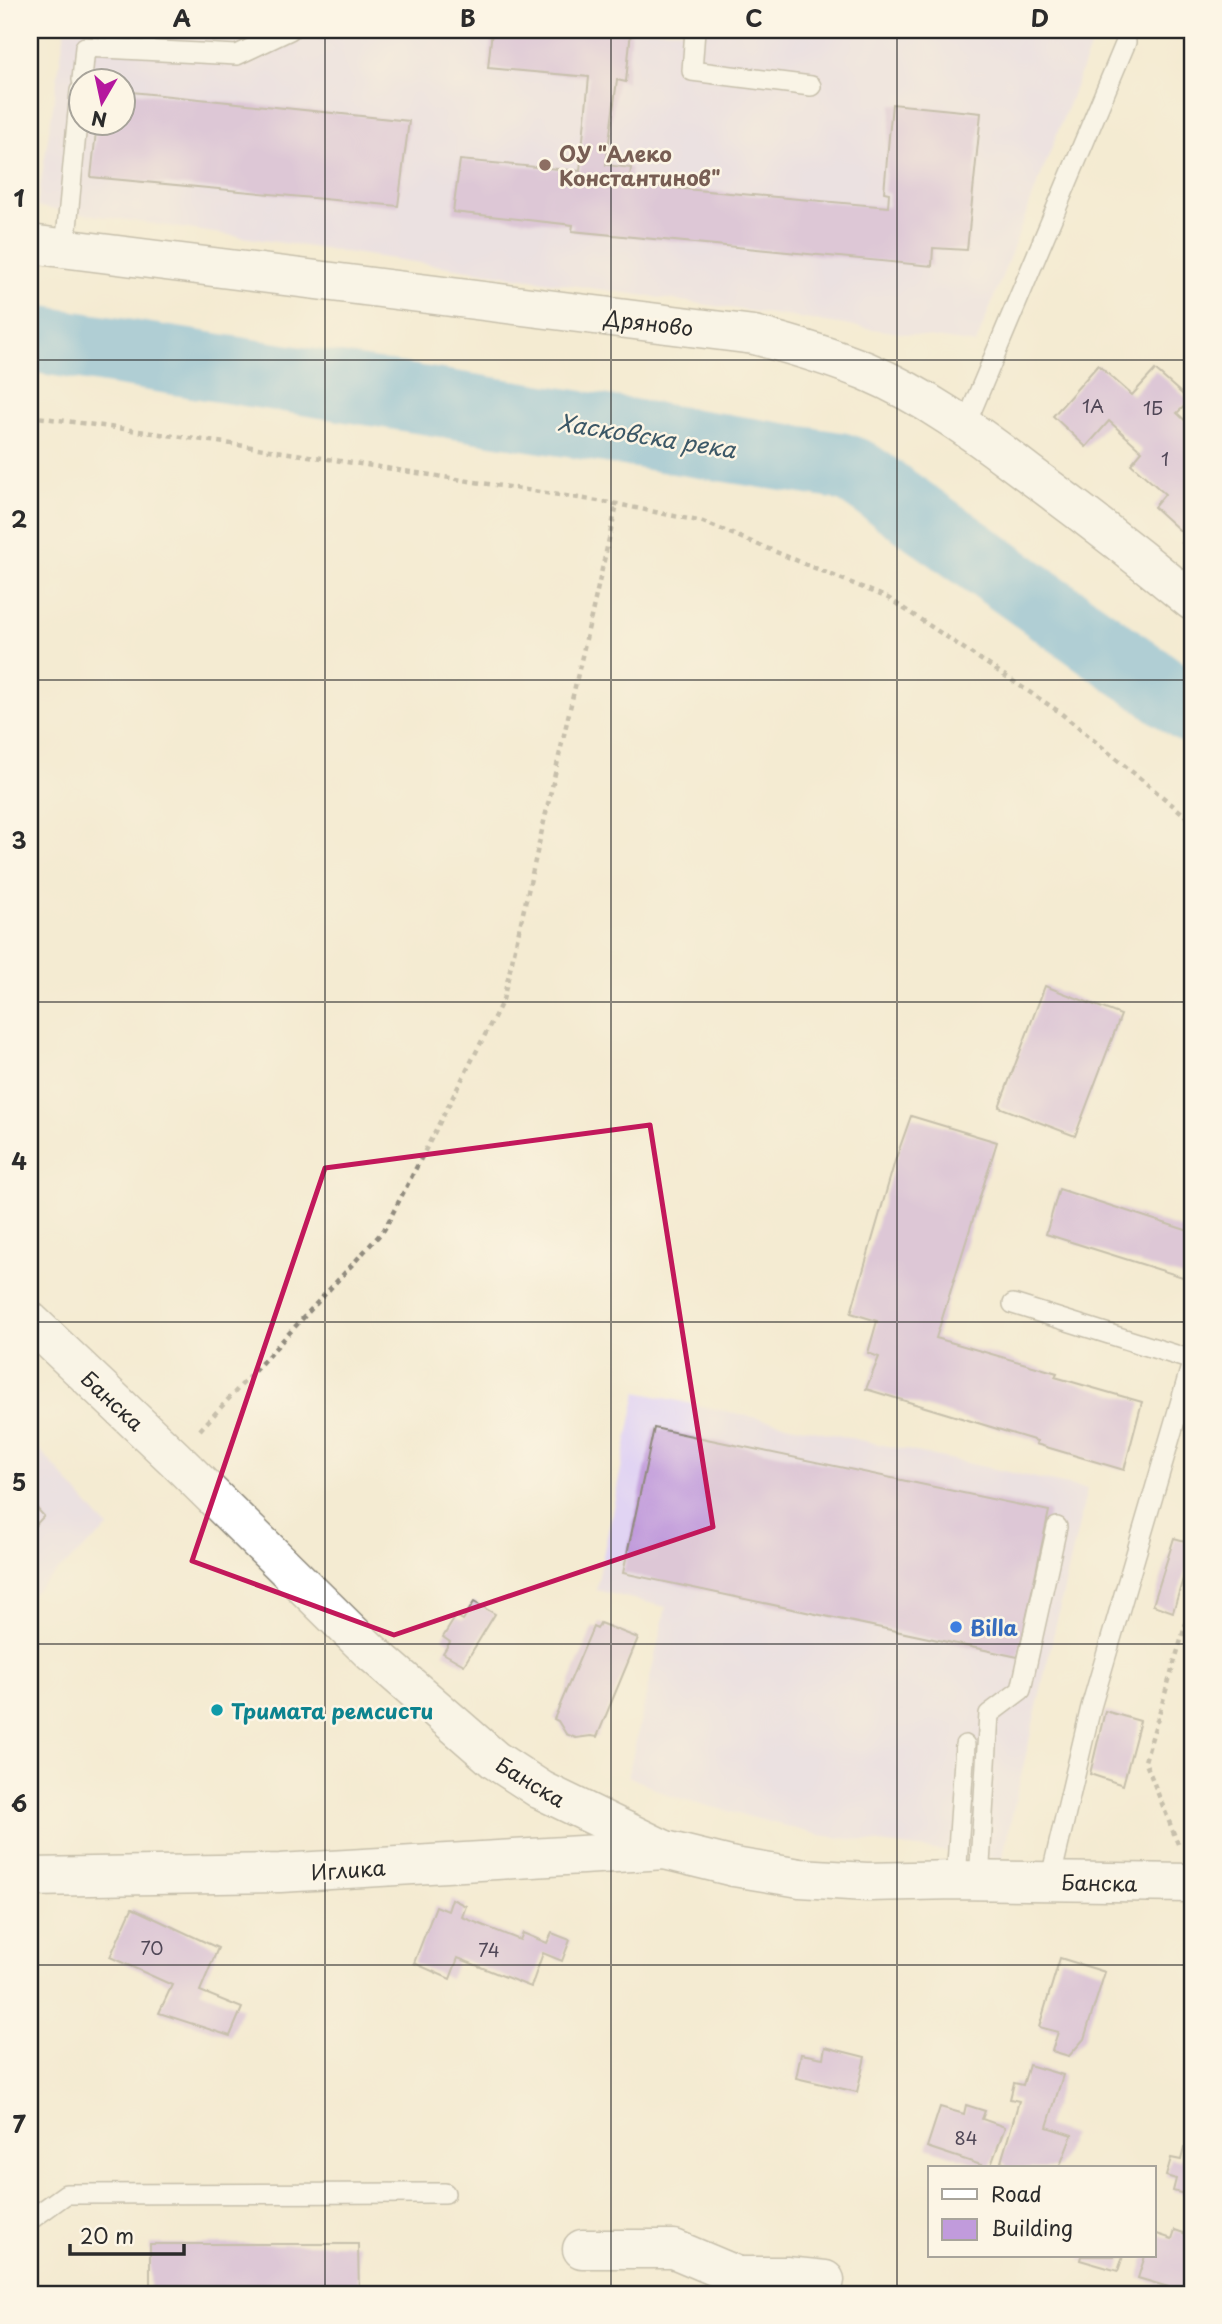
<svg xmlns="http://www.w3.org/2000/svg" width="1222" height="2324" viewBox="0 0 1222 2324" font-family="'Playpen Sans',sans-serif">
<rect width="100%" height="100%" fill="#fcf5e5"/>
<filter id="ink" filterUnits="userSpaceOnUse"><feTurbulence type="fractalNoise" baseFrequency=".0143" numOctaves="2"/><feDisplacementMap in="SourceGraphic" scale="14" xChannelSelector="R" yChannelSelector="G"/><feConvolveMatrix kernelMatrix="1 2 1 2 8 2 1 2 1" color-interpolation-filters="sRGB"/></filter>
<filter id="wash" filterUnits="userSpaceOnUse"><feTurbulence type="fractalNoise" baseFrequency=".00686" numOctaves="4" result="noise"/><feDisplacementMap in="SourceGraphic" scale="28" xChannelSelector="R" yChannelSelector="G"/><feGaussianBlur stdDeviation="1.57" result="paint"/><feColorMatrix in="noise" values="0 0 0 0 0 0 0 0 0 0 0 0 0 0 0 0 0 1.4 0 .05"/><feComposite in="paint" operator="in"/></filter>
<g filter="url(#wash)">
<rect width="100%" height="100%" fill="#f4ebd2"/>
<g fill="#e1d4f3" fill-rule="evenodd">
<path d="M65,30H1097L976,344L37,207ZM80,80H122V122H80Z"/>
<path d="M637,1392L1087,1489L1002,1859L819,1835L670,1796L628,1776L666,1607L596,1590Z"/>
<path d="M30,1438L108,1528L30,1595Z"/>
</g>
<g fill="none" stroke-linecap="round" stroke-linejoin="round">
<path stroke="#5dacd7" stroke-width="68" d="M30,338L840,466L856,472L872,483L1192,710"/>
</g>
<g id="blocks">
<g fill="#c19bdc">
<path d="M492,30H631L626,82L617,80L606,165L631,168L629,184L888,207L889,193L884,192L892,104L981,113L967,250L933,248L932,266L572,231L573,225L453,212L460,160L580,171L589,77L488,68Z"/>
<path d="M122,91L409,121L398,206L91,177L97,122H122Z"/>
<path d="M1098,365L1132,395L1155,370L1190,401L1177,413L1192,427V552L1182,543L1188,538L1154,507L1165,494L1131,464L1142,451L1109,421L1086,447L1053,416Z"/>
<path d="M1045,986L1121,1015L1075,1136L999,1107Z"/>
<path d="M911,1116L997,1142L936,1338L1057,1373L1055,1377L1142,1402L1124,1470L1036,1444L1037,1441L866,1389L879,1357L868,1353L877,1321L851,1313L895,1161Z"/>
<path d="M1059,1189L1192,1232V1280L1046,1234Z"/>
<path d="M654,1428L1049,1511L1018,1657L623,1573Z"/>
<path d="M30,1501L44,1516L30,1531Z"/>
<path d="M1174,1538L1192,1543V1549L1173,1612L1153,1605Z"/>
<path d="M474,1602L495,1614L464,1665L443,1653L450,1642L443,1637L456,1616L463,1620Z"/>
<path d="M600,1623L638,1638L597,1737L591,1736L576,1738L566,1734L558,1721L554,1719L593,1627L597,1629Z"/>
<path d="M1105,1711L1140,1721L1123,1785L1090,1774Z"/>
<path d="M452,1899L466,1906L462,1917L520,1940L523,1933L547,1943L552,1933L570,1940L562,1961L543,1953L531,1987L458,1958L450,1979L414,1963L436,1906L448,1911Z"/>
<path d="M132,1908L218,1948L200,1991L242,2008L230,2036L159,2013L172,1985L110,1957Z"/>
<path d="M1060,1958L1105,1972L1084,2039L1069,2056L1052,2051L1058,2032L1039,2027Z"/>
<path d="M825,2047L865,2057L857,2092L796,2078L801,2054L823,2058Z"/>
<path d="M1029,2065L1063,2075L1047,2127L1072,2135L1059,2168H1005L1006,2164L1001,2162L1019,2101L1010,2099L1014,2083L1023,2085Z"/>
<path d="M966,2105L985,2111L982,2119L1005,2127L990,2168L927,2147L940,2107L964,2114Z"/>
<path d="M1184,2148L1192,2150V2196L1173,2191L1176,2179L1166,2176L1171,2158L1181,2160Z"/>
<path d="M1175,2230L1192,2236V2294L1138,2278L1145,2256H1154V2233L1172,2239Z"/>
<path d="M150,2244H358L359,2294H150Z"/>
<path d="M1081,2256H1123L1118,2271L1080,2260Z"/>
</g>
</g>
</g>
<g filter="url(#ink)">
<use href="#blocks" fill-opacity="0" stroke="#908b7e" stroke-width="2"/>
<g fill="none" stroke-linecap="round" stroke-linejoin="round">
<g stroke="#908b7e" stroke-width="22">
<g id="lane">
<path d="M695,30L692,71L811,86"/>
<path d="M82,80L85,47L237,55L290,30"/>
<path d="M65,249L80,91"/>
<path d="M965,426L1126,42"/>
<path d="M1013,1304L1192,1360"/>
<path d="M956,1880L965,1745"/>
<path d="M979,1881L989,1714L1021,1690L1057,1527"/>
<path d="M1050,1881L1091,1707L1192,1363"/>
<path d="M30,2220L66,2194L445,2193"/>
</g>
</g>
<g stroke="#908b7e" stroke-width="41">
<g id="street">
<path d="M30,1877L280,1873L665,1850"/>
<path d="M582,2249H674L738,2276L739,2294"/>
<path d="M738,2276H786L825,2280"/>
</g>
</g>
<g stroke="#908b7e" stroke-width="41">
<g id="secondary">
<path d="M30,244L754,335C792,345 829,356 866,371C925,396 977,434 1028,473C1084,514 1139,557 1192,601"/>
<path d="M30,1321L174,1458L370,1651L495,1760L541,1790L665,1850L734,1867L800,1878L867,1882L956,1880L1192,1883"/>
</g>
</g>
<g stroke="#908b7e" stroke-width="4.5" stroke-dasharray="5 5" stroke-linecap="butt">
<path d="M30,416L225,443L617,504L703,522L888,598L1058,711L1192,821"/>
<path d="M200,1430L384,1230L503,1000L617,504"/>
<path d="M1178,1844L1145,1761L1192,1603"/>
</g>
<use href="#lane" stroke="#fff" stroke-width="19"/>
<use href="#street" stroke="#fff" stroke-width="38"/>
<use href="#secondary" stroke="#fff" stroke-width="38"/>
</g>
</g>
<path d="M0 0H1222V2324H0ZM650,1125L713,1527L394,1635L192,1561L325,1168Z" fill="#f4ebd2" fill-opacity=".55" fill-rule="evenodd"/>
<path fill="none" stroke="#c2185b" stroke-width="5" stroke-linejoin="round" d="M650,1125L713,1527L394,1635L192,1561L325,1168Z"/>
<path fill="none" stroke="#2b2b2b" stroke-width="2" stroke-opacity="0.55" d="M325,30V2294M611,30V2294M897,30V2294M30,360H1192M30,680H1192M30,1002H1192M30,1322H1192M30,1644H1192M30,1965H1192"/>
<circle fill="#8d6e63" stroke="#fcf5e5" stroke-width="2.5" cx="545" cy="165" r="7"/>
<circle fill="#3f7fe0" stroke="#fcf5e5" stroke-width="2.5" cx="956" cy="1627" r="7"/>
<circle fill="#0f9aa8" stroke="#fcf5e5" stroke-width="2.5" cx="217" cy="1710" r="7"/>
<g text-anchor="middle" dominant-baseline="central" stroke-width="5" stroke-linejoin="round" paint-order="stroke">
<g font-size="18" fill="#504757">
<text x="1093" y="405">1А</text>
<text x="1153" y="407">1Б</text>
<text x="1165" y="458">1</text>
<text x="152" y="1947">70</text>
<text x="489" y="1949">74</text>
<text x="966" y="2137">84</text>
</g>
<g font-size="21" font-weight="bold" fill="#785e54" stroke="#fcf5e5" text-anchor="start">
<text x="559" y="153">ОУ "Алеко<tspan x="559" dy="24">Константинов"</tspan></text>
</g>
<g font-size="21" fill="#2b2b2b" stroke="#fcf5e5">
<text transform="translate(649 322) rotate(7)">Дряново</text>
<text transform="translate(113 1400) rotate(43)">Банска</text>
<text transform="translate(531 1781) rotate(31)">Банска</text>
<text transform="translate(348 1869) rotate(-4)">Иглика</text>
<text transform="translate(1099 1882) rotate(1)">Банска</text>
</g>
<g font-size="21" font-weight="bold" fill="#366cbe" stroke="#fcf5e5" text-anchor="start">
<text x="970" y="1627">Billa</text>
</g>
<g font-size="21" font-weight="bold" fill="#0d838f" stroke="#fcf5e5" text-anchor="start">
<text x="231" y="1710">Тримата ремсисти</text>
</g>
<g font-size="23" font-style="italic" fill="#3c5867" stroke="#fcf5e5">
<text transform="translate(647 435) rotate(9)">Хасковска река</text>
</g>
</g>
<rect width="1222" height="2324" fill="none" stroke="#fcf5e5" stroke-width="77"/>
<rect x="928" y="2166" width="228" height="91" fill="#fcf5e5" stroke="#a8a49b" stroke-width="2"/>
<rect x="942" y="2189" width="35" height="10" fill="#ffffff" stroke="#a8a49b" stroke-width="2"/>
<text x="991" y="2202" font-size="21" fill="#2b2b2b">Road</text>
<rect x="942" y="2219" width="35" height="21" fill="#c19bdc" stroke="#a8a49b" stroke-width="2"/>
<text x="991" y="2236" font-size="21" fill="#2b2b2b">Building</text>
<g transform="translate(102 102) rotate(189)"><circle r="33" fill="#fcf5e5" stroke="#a8a49b" stroke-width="2"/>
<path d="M0-5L12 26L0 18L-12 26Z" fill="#b5179e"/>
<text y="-10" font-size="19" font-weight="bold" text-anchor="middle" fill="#2b2b2b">N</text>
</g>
<path d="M70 2244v10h114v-10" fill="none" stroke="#2b2b2b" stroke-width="3.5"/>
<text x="80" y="2244" font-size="21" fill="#2b2b2b" stroke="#fcf5e5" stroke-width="5" paint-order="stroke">20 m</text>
<rect x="38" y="38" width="1146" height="2248" fill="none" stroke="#2b2b2b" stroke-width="2.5"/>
<g font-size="23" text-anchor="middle" font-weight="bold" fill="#2b2b2b">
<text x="182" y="27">A</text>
<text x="468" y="27">B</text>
<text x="754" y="27">C</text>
<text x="1040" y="27">D</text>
<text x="19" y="207">1</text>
<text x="19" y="528">2</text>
<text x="19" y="849">3</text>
<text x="19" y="1170">4</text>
<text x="19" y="1491">5</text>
<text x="19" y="1812">6</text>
<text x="19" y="2133">7</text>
</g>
</svg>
